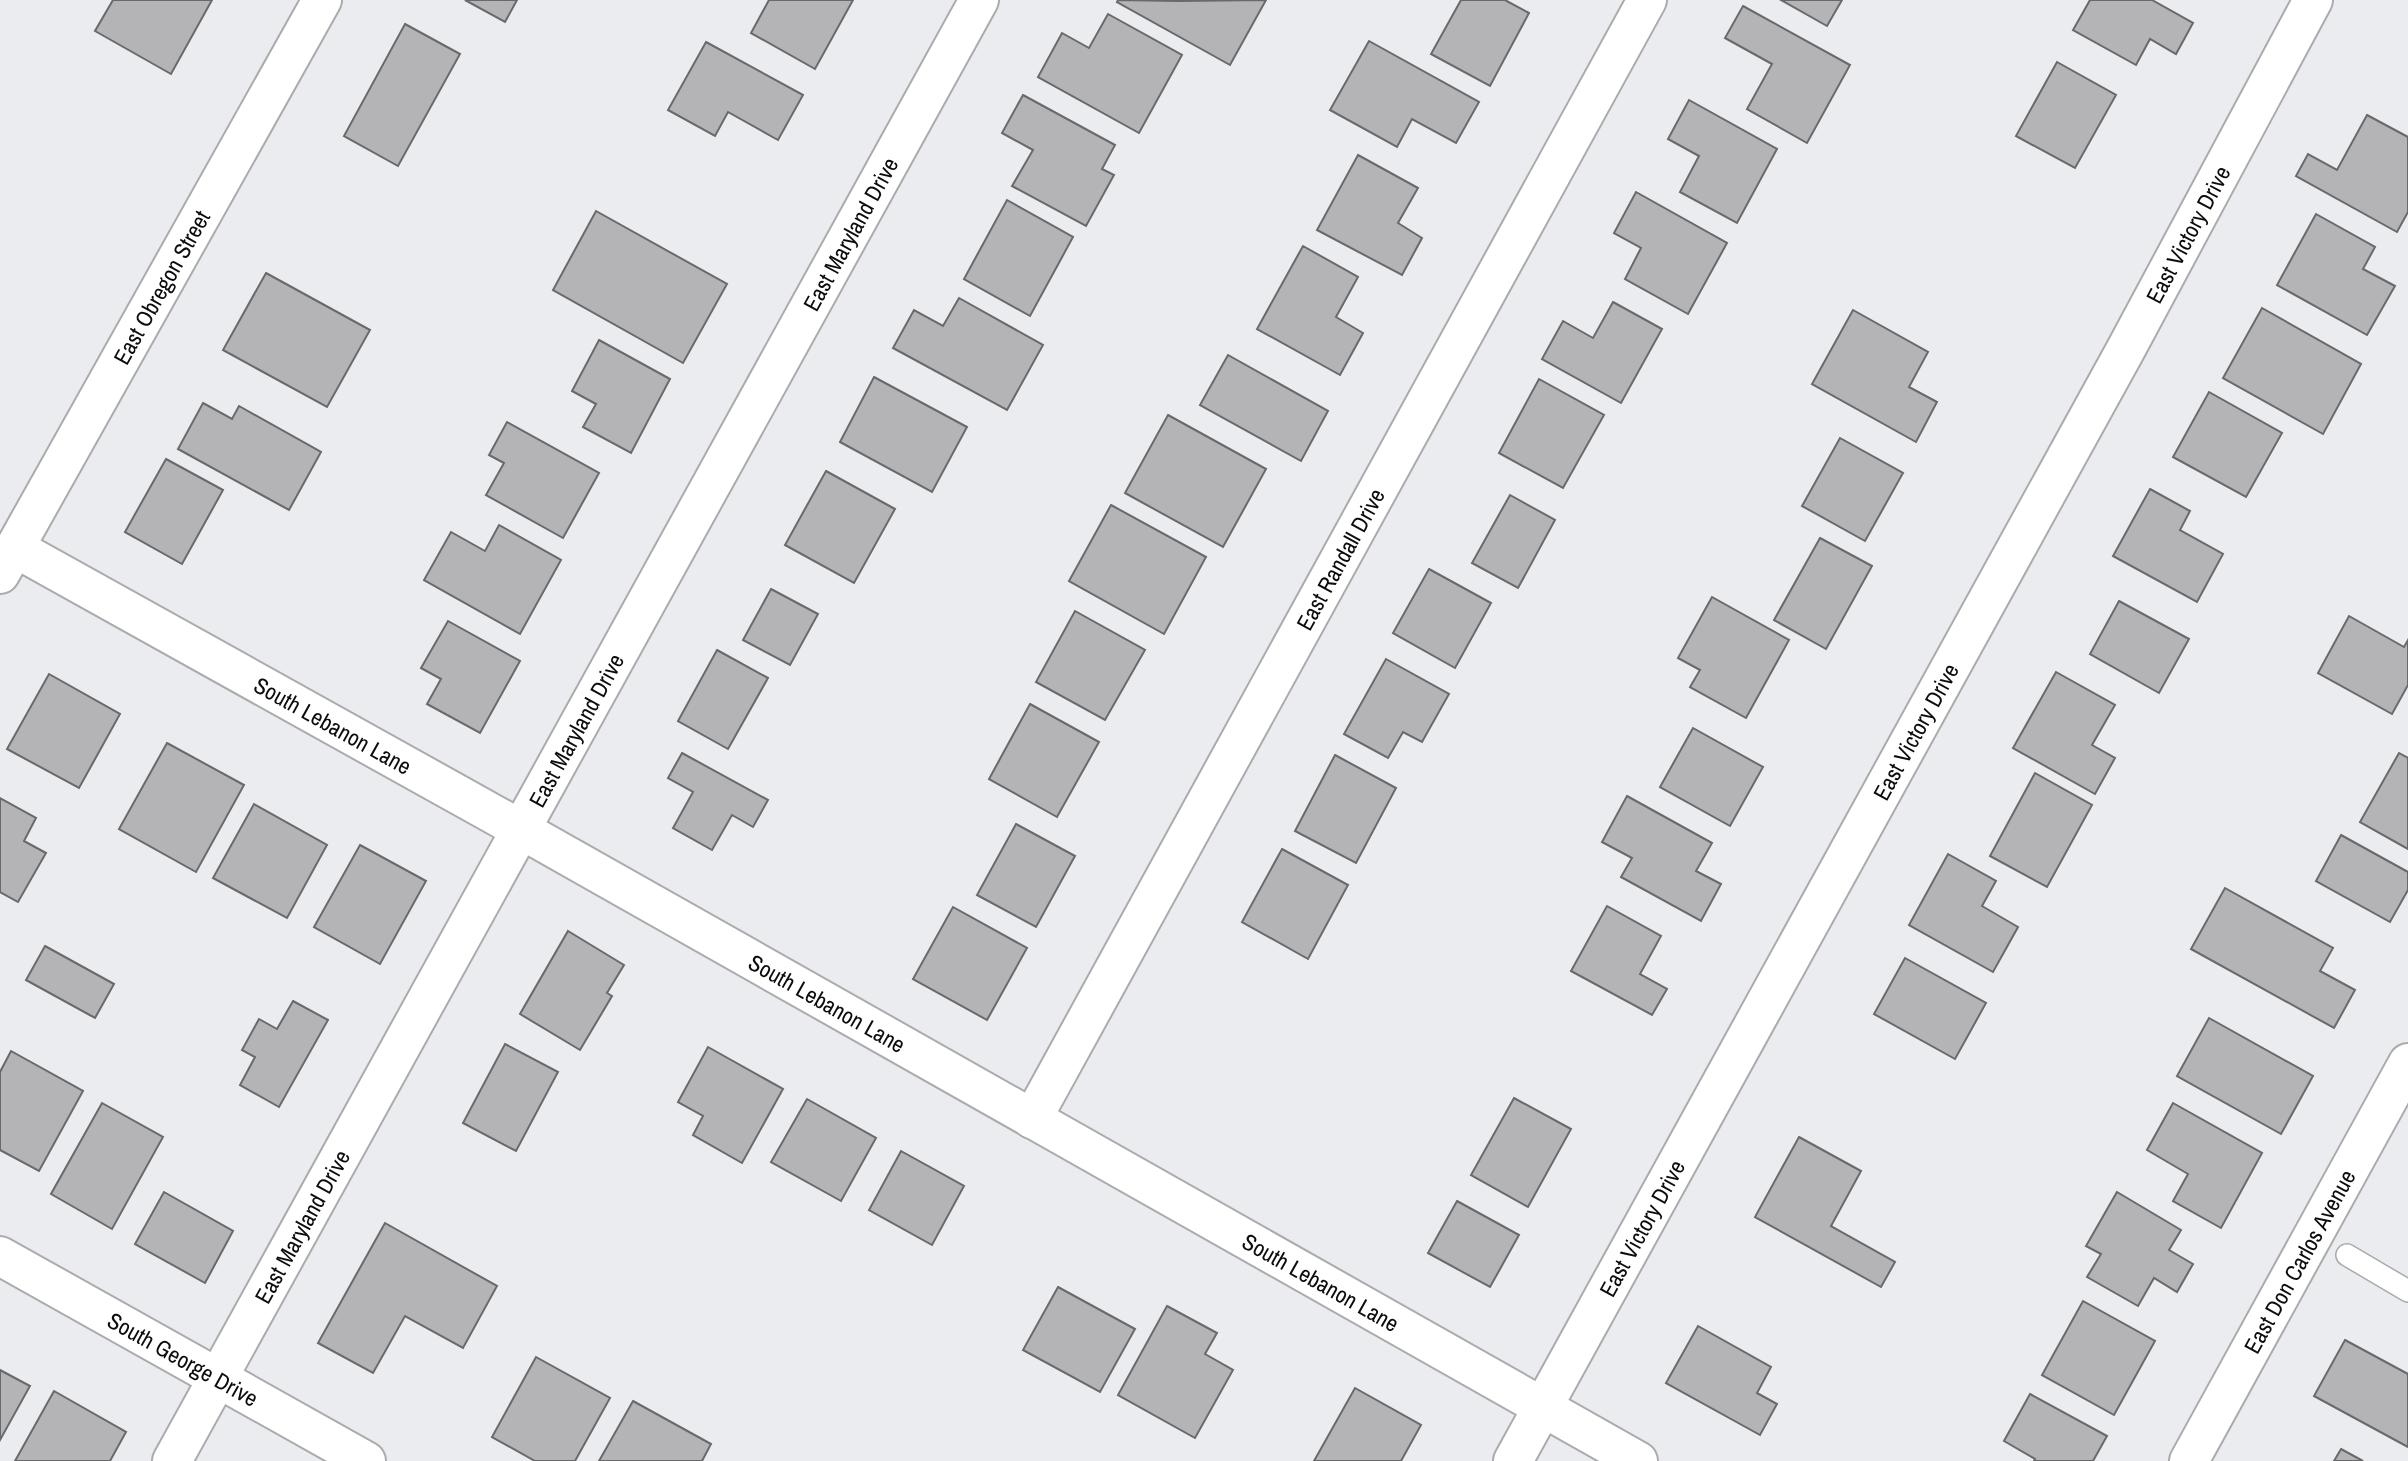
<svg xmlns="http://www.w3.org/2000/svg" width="2408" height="1461" viewBox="0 0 2408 1461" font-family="'Archivo Narrow',sans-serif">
<rect width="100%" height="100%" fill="#ebecef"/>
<g fill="#b4b4b7" stroke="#69696c" stroke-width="2">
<path d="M113,0H212L171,74L95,31Z"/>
<path d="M465,0H517L505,22Z"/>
<path d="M769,0H853L815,69L751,33Z"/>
<path d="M1118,0L1178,1L1266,0L1230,65L1117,2Z"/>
<path d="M1461,0H1505L1529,13L1490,86L1431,54Z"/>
<path d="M1781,0H1842L1827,26Z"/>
<path d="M2090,0H2152L2193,23L2176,54L2150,39L2136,65L2073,30Z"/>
<path d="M1743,6L1850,65L1807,143L1747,109L1772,64L1725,38Z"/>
<path d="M1108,14L1182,55L1139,133L1038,77L1062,33L1089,48Z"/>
<path d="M405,24L460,54L398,166L344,136Z"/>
<path d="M1369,41L1479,102L1456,143L1412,119L1397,147L1330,110Z"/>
<path d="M706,42L803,95L778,140L728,112L715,136L668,110Z"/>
<path d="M2057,62L2116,95L2075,168L2016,136Z"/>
<path d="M1023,95L1115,145L1102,169L1114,175L1086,226L1012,186L1033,150L1002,133Z"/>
<path d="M1689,100L1777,149L1737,223L1680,192L1699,156L1668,139Z"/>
<path d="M2367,115L2408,137V212L2397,232L2296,176L2308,154L2337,170Z"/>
<path d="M1358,155L1418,188L1398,223L1422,238L1402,275L1317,230Z"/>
<path d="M1636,192L1727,243L1688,314L1625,279L1641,248L1614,233Z"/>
<path d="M1007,200L1073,237L1030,316L964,279Z"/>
<path d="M596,211L727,284L683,363L553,290Z"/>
<path d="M2316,214L2375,247L2363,269L2395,286L2367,335L2277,285Z"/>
<path d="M1303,246L1358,277L1336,317L1363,333L1340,375L1257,329Z"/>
<path d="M266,273L370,330L327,407L223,350Z"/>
<path d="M959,298L1043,345L1007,410L893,348L914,310L943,326Z"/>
<path d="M1613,302L1662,329L1621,403L1542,359L1563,321L1593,338Z"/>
<path d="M2262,308L2361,364L2323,434L2223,378Z"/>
<path d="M1853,310L1928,352L1909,387L1937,402L1916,442L1812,384Z"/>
<path d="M599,340L670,379L631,453L583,427L596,404L572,391Z"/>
<path d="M1228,355L1328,411L1301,461L1200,405Z"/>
<path d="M874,377L967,427L932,492L840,442Z"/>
<path d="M1539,379L1604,415L1563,488L1499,453Z"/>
<path d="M2209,392L2282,433L2246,497L2173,457Z"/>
<path d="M203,403L232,419L239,406L321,452L289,510L178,449Z"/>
<path d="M1168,415L1266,469L1223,547L1125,493Z"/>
<path d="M507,422L599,473L563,538L486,495L504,463L489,455Z"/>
<path d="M1840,438L1903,473L1865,541L1802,506Z"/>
<path d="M166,459L223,490L182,564L125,532Z"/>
<path d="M826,471L895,509L854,583L785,545Z"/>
<path d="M2150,489L2190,511L2180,530L2223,554L2197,602L2113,556Z"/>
<path d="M1510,495L1555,520L1518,588L1472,563Z"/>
<path d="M1111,505L1206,557L1164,634L1069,581Z"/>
<path d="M499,525L561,560L520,634L424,580L451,532L485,551Z"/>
<path d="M1820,538L1872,566L1826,649L1774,620Z"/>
<path d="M1429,569L1491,603L1455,668L1393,633Z"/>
<path d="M771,589L818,614L790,665L743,640Z"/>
<path d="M1712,597L1789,640L1746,718L1690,687L1700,670L1678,658Z"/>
<path d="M2119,601L2189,639L2159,693L2090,654Z"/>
<path d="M1075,611L1145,650L1105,720L1036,682Z"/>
<path d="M2349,616L2404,647L2408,640V685L2392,714L2318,673Z"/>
<path d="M448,621L520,661L480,733L427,704L441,679L421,668Z"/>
<path d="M717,650L768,678L728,749L678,721Z"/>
<path d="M1386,659L1449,694L1422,742L1403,732L1388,758L1344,734Z"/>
<path d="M2056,672L2115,705L2092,745L2115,758L2095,794L2013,748Z"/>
<path d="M49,674L120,714L79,788L7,749Z"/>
<path d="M1030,704L1099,742L1057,817L989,779Z"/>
<path d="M1693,728L1763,767L1730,826L1660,787Z"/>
<path d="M167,743L244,785L196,872L119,829Z"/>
<path d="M682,753L768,800L753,827L732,815L712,850L673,828L693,792L668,778Z"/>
<path d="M2399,753L2408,758V849L2360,822Z"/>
<path d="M1335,755L1396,788L1356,863L1295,831Z"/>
<path d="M2035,773L2092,805L2047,887L1990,856Z"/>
<path d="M1627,796L1712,843L1696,871L1721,884L1701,921L1621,877L1632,858L1602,842Z"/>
<path d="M0,798L36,818L24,841L46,853L18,902L0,892Z"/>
<path d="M254,804L327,845L287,918L213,878Z"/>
<path d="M1016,824L1075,856L1036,927L977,895Z"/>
<path d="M2341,835L2408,872V890L2390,922L2316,881Z"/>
<path d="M360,845L426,881L380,964L314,927Z"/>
<path d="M1282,849L1348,885L1308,959L1242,922Z"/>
<path d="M1948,854L1996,881L1982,906L2018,927L1993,972L1909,925Z"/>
<path d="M2225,888L2333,948L2320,971L2355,990L2334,1028L2191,949Z"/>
<path d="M1607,906L1661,936L1640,974L1667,989L1652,1015L1571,971Z"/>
<path d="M953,907L1027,948L987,1020L913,979Z"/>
<path d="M568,931L624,965L607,993L612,996L580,1050L520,1014Z"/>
<path d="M45,946L114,984L95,1018L26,980Z"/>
<path d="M1905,958L1986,1003L1955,1059L1874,1014Z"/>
<path d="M293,1001L328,1020L279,1107L240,1085L255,1057L242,1050L259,1019L277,1029Z"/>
<path d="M2209,1018L2313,1076L2281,1134L2177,1076Z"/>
<path d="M505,1044L558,1072L516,1151L463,1123Z"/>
<path d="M708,1047L783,1089L742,1163L693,1135L703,1116L678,1102Z"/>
<path d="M11,1051L83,1091L39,1171L0,1150V1072Z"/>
<path d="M1514,1098L1571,1129L1528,1207L1471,1175Z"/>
<path d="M807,1099L876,1138L841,1201L771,1162Z"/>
<path d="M102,1103L163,1137L112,1229L51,1194Z"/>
<path d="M2173,1103L2262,1153L2221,1228L2173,1201L2188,1174L2147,1150Z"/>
<path d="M1799,1137L1861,1171L1831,1226L1895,1262L1881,1287L1755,1217Z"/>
<path d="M901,1151L964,1186L932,1245L869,1210Z"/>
<path d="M164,1192L233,1231L205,1283L135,1244Z"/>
<path d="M2117,1192L2181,1230L2169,1250L2193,1264L2177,1292L2154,1278L2138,1306L2087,1277L2101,1254L2086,1246Z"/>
<path d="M1457,1201L1519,1235L1490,1287L1428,1253Z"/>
<path d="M385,1223L497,1286L463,1348L405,1316L373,1373L318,1343Z"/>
<path d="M1058,1287L1135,1329L1100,1392L1023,1350Z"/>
<path d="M2083,1301L2155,1341L2114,1415L2042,1375Z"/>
<path d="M1167,1306L1217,1333L1205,1354L1233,1370L1195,1438L1118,1395Z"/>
<path d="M1698,1326L1771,1367L1757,1393L1777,1404L1760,1435L1666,1383Z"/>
<path d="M2345,1340L2408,1374V1447L2314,1396Z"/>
<path d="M536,1357L610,1398L575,1461H535L492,1437Z"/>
<path d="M0,1370L30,1386L0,1440Z"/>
<path d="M1355,1388L1421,1425L1401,1461H1314Z"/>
<path d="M54,1391L126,1432L110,1461H15Z"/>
<path d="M2030,1394L2107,1436L2093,1461H2034L2035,1459L2004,1441Z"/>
<path d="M633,1401L711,1444L702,1461H599Z"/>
<path d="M2341,1449L2363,1461H2334Z"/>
</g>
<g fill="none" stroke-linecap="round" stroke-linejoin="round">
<g stroke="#ababae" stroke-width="24">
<path id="service" d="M2347,1255L2408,1291"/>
</g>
<g stroke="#ababae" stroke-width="42">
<g id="minor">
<path id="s1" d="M15,548L520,829L1638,1461"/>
<path id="s2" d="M0,574L322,0"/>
<path id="s3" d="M1032,1119L1647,0"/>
<path id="s4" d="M0,1256L366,1461"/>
<path id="s5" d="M172,1461L979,0"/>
<path id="s6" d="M1513,1461L2126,349L2313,0"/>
<path id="s7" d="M2189,1461L2408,1063"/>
</g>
</g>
<use href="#service" stroke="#fff" stroke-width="21"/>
<use href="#minor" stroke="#fff" stroke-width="38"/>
</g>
<g text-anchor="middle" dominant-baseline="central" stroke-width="5" stroke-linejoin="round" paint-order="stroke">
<g font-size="23" fill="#0c0c0d" stroke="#f9f9fd">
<text stroke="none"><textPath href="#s5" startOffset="1402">East Maryland Drive</textPath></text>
<text stroke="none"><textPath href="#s6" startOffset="1400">East Victory Drive</textPath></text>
<text stroke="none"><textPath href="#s2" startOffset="329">East Obregon Street</textPath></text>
<text stroke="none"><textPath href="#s3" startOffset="639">East Randall Drive</textPath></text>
<text stroke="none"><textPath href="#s1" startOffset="364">South Lebanon Lane</textPath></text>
<text stroke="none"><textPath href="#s5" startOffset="835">East Maryland Drive</textPath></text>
<text stroke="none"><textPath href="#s6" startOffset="833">East Victory Drive</textPath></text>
<text stroke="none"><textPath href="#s1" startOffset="931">South Lebanon Lane</textPath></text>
<text stroke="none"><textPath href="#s5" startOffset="268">East Maryland Drive</textPath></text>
<text stroke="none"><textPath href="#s6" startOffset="266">East Victory Drive</textPath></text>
<text stroke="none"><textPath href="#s7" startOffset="228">East Don Carlos Avenue</textPath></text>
<text stroke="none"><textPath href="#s1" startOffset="1498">South Lebanon Lane</textPath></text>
<text stroke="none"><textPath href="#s4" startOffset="210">South George Drive</textPath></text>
</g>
</g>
</svg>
